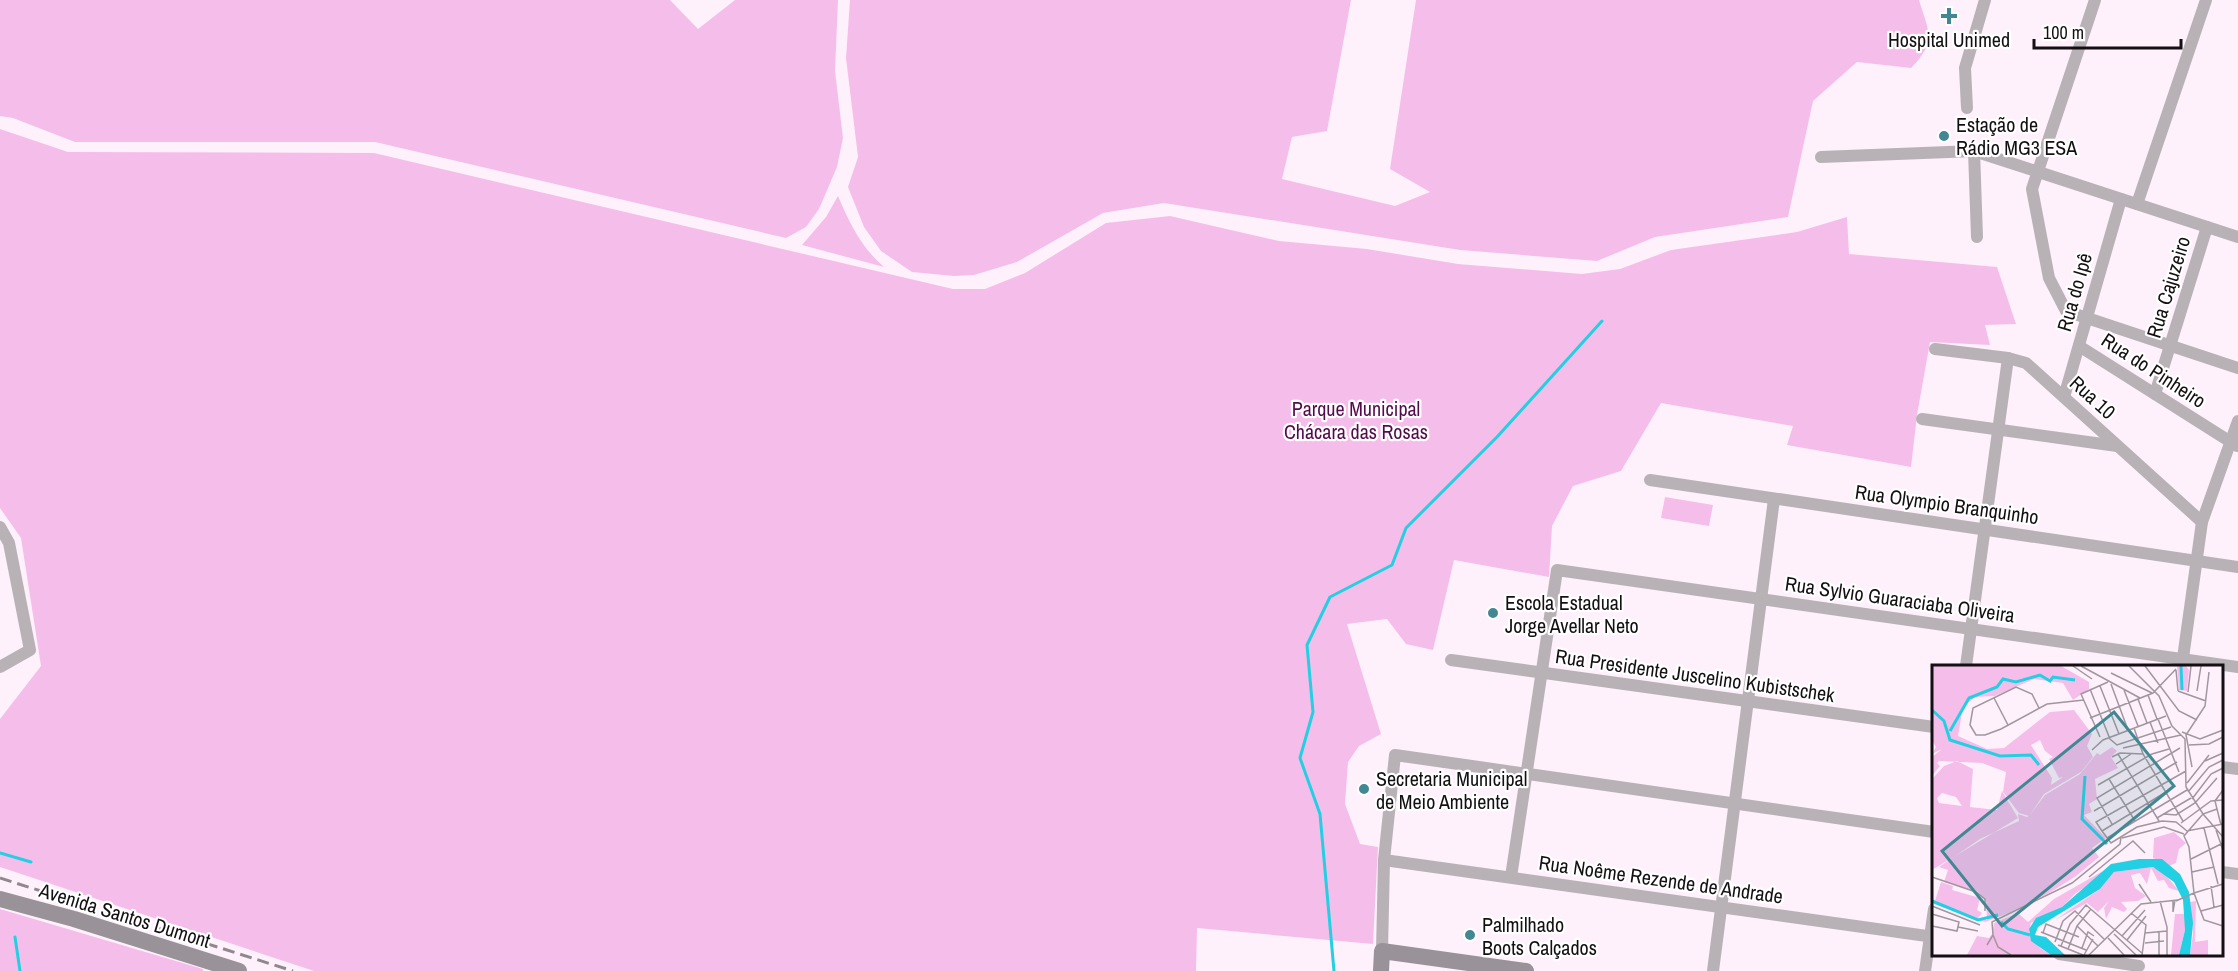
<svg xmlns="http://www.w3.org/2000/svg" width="2238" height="971" viewBox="0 0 2238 971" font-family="'Archivo Narrow',sans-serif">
<rect width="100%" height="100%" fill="#fef1fb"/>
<g fill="#f5beea">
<path d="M0,0H670L698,29L735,0H838L835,71L843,138L837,167L819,209L806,227L786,238L375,142H75L13,118L0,116Z"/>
<path d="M850,0H1351L1327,131L1292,137L1282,179L1395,206L1430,192L1390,169L1416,0H1919C1929,33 1937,41 1911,68L1857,62L1813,101L1788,217L1655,237L1597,261L1460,250L1164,203L1103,213L1017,262L974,275L954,276L912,272L881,251L864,227L848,187L858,157L846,58Z"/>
<path d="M0,129L68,152L374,153L953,289H985L1025,273L1106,223L1170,216L1279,241L1367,249L1458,264L1582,274L1620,269L1671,250L1797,232L1847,217L1849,254L1997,267L2016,324L1985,325L1990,345L1930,342L1917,415L1911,467L1787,445L1793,426L1661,403L1621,471L1573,486L1552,526L1549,577L1454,560L1433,650L1406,644L1387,619L1347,624L1381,734L1359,746L1348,762L1345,804L1360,844L1378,847L1373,944L1197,928L1196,971H314L0,867V719L41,666L21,538L0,508Z"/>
<path d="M838,196C850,224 861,247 884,267L802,245L826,217Z"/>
<path d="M1665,497L1713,505L1709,526L1661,518Z"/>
<path d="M0,909L203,969V971H0Z"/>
</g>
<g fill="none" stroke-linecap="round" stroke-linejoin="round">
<g stroke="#23d0e3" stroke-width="3">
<path d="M0,853L31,862"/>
<path d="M15,937L20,971"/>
<path d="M1334,971L1320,814L1300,758L1313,712L1307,645L1330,597L1392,565L1406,528L1497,437L1602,321"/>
</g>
<g stroke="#b8b2b6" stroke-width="12">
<path d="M2095,0L2032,189L2049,278L2066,311L2238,368"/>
<path d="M1967,108L1965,68L1985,0"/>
<path d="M1974,151L1977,237"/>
<path d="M1821,157L1974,151L2238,237"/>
<path d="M2137,204L2206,0"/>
<path d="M2079,346L2237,446"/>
<path d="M1935,349L2008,358L2026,363L2202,522"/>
<path d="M2155,394L2207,227"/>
<path d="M2064,397L2121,199"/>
<path d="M1922,419L2117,446"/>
<path d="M1650,480L2238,567"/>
<path d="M0,527L9,543L30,650L0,667"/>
<path d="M1451,660L1934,727"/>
<path d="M2182,665L2202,522L2238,421"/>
<path d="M1966,666L2008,358"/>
<path d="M2222,767L2238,769"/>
<path d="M1384,860L1934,937"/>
<path d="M2222,872L2238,874"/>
<path d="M1511,877L1557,570L2238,667"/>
<path d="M1382,951L1384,860L1395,755L1934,832"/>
<path d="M2059,954L2139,966"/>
<path d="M1713,971L1774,499"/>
<path d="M1925,971L1934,909"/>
</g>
<g stroke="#999298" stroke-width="16">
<path d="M0,899L74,919L239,971"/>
<path d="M1381,971L1382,951L1526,971"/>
</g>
<path stroke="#91888f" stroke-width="3" stroke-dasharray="12 6" stroke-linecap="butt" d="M0,878L293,971"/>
</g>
<g fill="#428892" stroke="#fff" stroke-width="2">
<path d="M1946 7h6v6h6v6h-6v6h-6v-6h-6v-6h6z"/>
<circle cx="1944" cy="136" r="6"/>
<circle cx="1493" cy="613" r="6"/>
<circle cx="1364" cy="789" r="6"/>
<circle cx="1470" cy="935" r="6"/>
</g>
<g text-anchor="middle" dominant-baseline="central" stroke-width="4.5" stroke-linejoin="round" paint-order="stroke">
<g font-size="20" fill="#130f12" stroke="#fff" text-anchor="start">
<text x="1949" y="39" text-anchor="middle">Hospital Unimed</text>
<text x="1956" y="124">Estação de<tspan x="1956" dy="23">Rádio MG3 ESA</tspan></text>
<text x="1505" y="602">Escola Estadual<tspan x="1505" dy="23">Jorge Avellar Neto</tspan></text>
<text x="1376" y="778">Secretaria Municipal<tspan x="1376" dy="23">de Meio Ambiente</tspan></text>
<text x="1482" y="924">Palmilhado<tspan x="1482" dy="23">Boots Calçados</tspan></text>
</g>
<g font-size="20" fill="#130f12" stroke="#fff">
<text transform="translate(2168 287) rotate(-73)">Rua Cajuzeiro</text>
<text transform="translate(2074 292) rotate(-74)">Rua do Ipê</text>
<text transform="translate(2154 370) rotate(33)">Rua do Pinheiro</text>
<text transform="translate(2093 397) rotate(42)">Rua 10</text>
<text transform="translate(1947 504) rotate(8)">Rua Olympio Branquinho</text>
<text transform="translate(1900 599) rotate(8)">Rua Sylvio Guaraciaba Oliveira</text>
<text transform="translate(1695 675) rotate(8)">Rua Presidente Juscelino Kubistschek</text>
<text transform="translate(1661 879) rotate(8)">Rua Noême Rezende de Andrade</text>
<text transform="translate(125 915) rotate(17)">Avenida Santos Dumont</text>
</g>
<g font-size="20" fill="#540b4c" stroke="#fff">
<text x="1356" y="408">Parque Municipal<tspan x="1356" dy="23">Chácara das Rosas</tspan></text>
</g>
</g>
<g transform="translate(1932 665)">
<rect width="291" height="291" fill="#fef1fb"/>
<path d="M0,1H129L157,17V24L141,35L131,18L102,14L63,31L43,32L31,42L26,71L55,84L72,83L118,47L142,45L160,69L155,81L161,92L149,107L112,129L98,150L113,130L148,109L165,88L168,90L180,82L185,86L179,92L186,103L163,114L165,134L157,139L160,147L152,150L174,173L160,183L167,192L144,211L100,239L53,257L2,239L9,217L21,221L20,225L48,233L45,245L50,248L46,253L55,255L54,235L45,226L12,217L16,205L7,202L48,174L87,156L86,149L95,152L97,151L87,148L71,127L74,107L50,98L7,96L5,98L8,101L0,111V92L10,84L0,89L4,82L0,76ZM108,75L113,86L121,92L117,94L127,113L131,112L119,120L120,113L99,80ZM245,1H254L257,5L255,26L247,25ZM25,96L41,104L38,142L65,145L70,126L86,153L0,205V114L12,101ZM10,128L24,132L30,141L7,138L5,133ZM242,167L254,178L247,184L244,198L237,201L221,193L222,173ZM221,202L232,208L247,226L237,223L232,215L226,216L219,203L215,219L208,208L199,210L203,223L214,231L206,236L189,237L195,244L192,247L180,242L174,254L172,243L177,236L166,247L155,238L123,255L168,224L182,207ZM171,206L166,214L144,228L130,242L99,258L97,267L108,283L119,290H35L45,271L57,273L60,269L62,258L86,248L96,257L122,234ZM264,236L263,277L276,275V290H258L261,269L258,237ZM243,249H253V265L247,290H239Z" fill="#f5beea" fill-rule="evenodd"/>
<path d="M207,194H230L248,209L257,227L261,258L258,290H247L253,265L251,235L242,217L221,202L182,207L168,224L106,262L103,270L114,272L133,290H119L99,276L97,264L104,253L130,242L179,199Z" fill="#23d0e3"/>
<path fill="none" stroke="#23d0e3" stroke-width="3" d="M249,1L250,25M0,45L12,56L18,75L68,91L99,90L107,100M18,66L37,33L65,22L71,14L84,17L108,10L118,16L121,12L143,15M153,111L150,154L175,179M0,236L46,255L66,250M69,257L76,264L98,270"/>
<path fill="none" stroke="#a0979e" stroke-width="1.5" d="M141,1L160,14M149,1L208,33M197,1L227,31L240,61L253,74L254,122L271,149L252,171L257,182L262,228L272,255L291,261M213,1L247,46L265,55M244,5L246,26M179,8L220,28M179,19L196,65M168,21L187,69M158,24L178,74L185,80L239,62M192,25L206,61M246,26L274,36M265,26L269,1M256,27L259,1M216,30L225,54M62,33L76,60M206,34L215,58M107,43L100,29L84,22L41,43L38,60L44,70H53L69,64L115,39L152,35M158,53L221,28L244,4M226,54L247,107M218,57L226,78M202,63L211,89L251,156M250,67L268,74L291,65M168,72L149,29L176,17M257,80L277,79L291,72M191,83L249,70M160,85L171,75L234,51M186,89L227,156M180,92L188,88L211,89M273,96L291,88M184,99L199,89M260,102L254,70L273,41L277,7M254,106L164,157L170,166L179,178L205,162L230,156L244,157L255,166L291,159M177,114L203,156M255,118L277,90M166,120L220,89L237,84M256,127L277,102L291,95M260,134L279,109L291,103M285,144L271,149L291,172M162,146L245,97M232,149L244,150L263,138L285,113M225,153L259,133M249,158L279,136L291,135M180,159L165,133L248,83M289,160L283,136L291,125M272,163L286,219M284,165L291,185M170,166L234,127M175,173L255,125M190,173L232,162L252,169M259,194L291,178M260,207L282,202M0,212L44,227L53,234V246M157,212L201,176L213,188M207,219L219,237M279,221L282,242M262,228L291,219M241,235V247L243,235M228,236L235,262V290M244,236L262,228M0,241L48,260M269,246L291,240M199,248L214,260L210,290M0,249L27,257L25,266L0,261M145,261L166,281M26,262L46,266M109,267L154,285M227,267V290M111,268L114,259L147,272M213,268L235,266M182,269L204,290M61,270L66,282L79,290M190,271L213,245M176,273L192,290M195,275L214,251M123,277L131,256L143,246L173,275M213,278L232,276M55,280L61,270L60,257L140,218L188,179L189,172M126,280L151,290M129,281L138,259L154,240L211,289M150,283L156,267L162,271M136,284L145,261L159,244M152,290L161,274M157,290L209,239L246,235"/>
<path fill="#428892" fill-opacity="0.15" stroke="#428892" stroke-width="3" d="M182,47L242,121L70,261L10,186Z"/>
<rect width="291" height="291" fill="none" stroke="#130f12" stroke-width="3"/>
</g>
<path d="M2034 39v9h147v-9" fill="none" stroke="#130f12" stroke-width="3"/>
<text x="2043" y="39" font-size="18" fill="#130f12" stroke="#ffffff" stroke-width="4.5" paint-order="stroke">100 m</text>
</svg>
